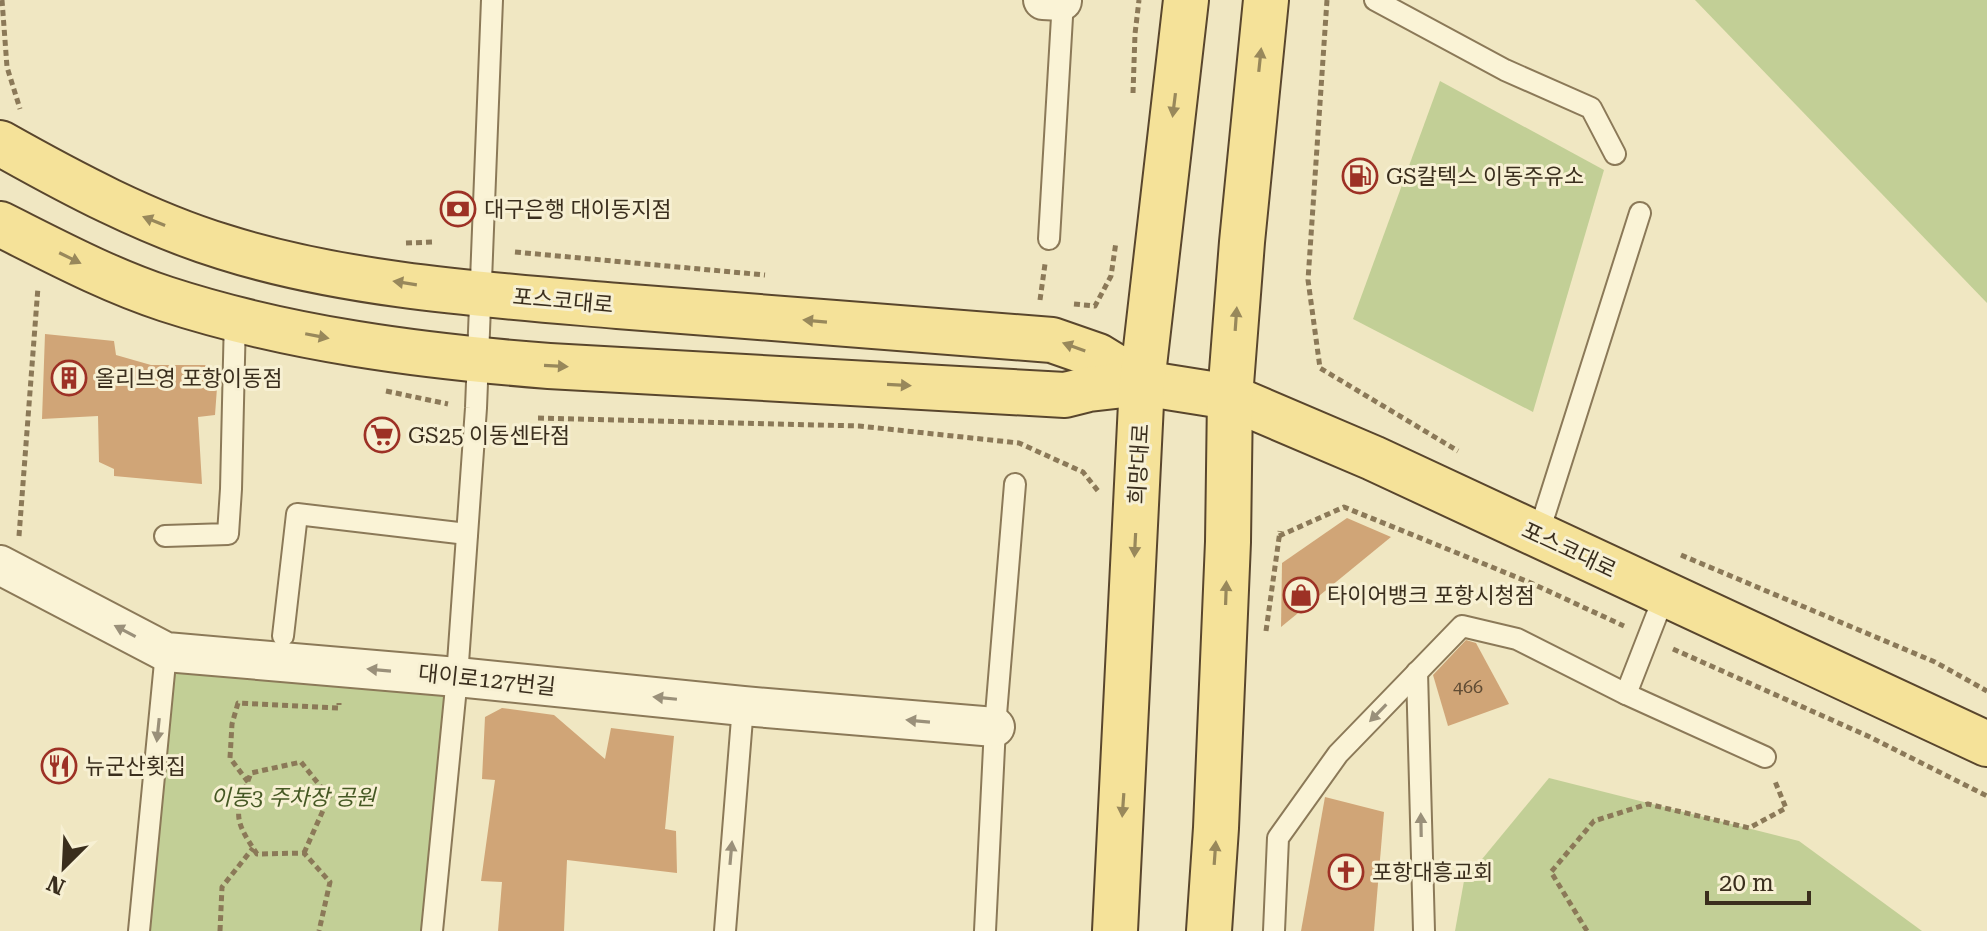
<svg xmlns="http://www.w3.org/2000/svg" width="1987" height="931" viewBox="0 0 1987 931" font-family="'Roboto Serif','Noto Sans KR',serif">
<rect width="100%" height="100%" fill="#f0e7c2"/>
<g fill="#c2cf96">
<path d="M1695,0H1987V303Z"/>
<path d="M1440,81L1604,170L1533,412L1353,319Z"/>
<path d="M166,652L457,677L432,931H139Z"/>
<path d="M1549,778L1799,841L1922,931H1455L1464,881Z"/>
</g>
<g fill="#d0a577">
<path d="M45,334L114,341L116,355L151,365H205L218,374L215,415L198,417L202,484L114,476V469L99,462L98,416L42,419Z"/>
<path d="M1347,518L1391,537L1281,627L1282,563Z"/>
<path d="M1466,640L1476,643L1509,704L1448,726L1433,675Z"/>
<path d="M502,708L554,715L605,759L611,728L674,736L665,829L676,831L677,873L567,860L564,931H498L502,882L481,881L495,780L482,779L485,717Z"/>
<path d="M1325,797L1384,812L1374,931H1301Z"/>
</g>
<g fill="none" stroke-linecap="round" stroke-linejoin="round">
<g stroke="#8b7958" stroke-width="24">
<g id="lane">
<path d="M1375,0L1505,70L1591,108L1615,154"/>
<path d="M1049,239L1063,0"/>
<path d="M1538,535L1640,213"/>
<path d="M165,536L228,534L231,489L235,317"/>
<path d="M1665,594L1626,694L1765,757"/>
<path d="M283,636L297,514L467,534"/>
<path d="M1417,672L1424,931"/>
<path d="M139,931L166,652"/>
<path d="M432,931L457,677L476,408L492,0"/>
<path d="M725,931L743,706"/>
<path d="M985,931L995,727L1015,484"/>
<path d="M1274,931L1278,838L1338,754L1462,626L1517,639L1626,694"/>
</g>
</g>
<g stroke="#8b7958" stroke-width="42">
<g id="street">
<path d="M1043,0L1062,1"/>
<path d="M0,565L166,652L457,677L743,706L995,727"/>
</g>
</g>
<g stroke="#59462d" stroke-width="48">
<g id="primary">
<path d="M0,143C71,183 146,223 224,247C347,286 490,295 618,306C763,317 907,329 1052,340L1098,356L1142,383"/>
<path d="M0,224C54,251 108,280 166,299C289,339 421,356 549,366L1065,395L1089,389L1142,383L1230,397L1373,458L1987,744"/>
<path d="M1115,931L1142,383L1186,0"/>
<path d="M1209,931L1216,828L1228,542L1230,397L1242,242L1266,0"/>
</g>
</g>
<g stroke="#8b7958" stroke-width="5" stroke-dasharray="6 4" stroke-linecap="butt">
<path d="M2,0L7,67L20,109"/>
<path d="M1327,0L1308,280L1320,368L1458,451"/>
<path d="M1133,93L1135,34L1139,0"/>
<path d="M406,243L433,242"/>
<path d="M515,252L765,275"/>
<path d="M1040,300L1045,264"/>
<path d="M1074,304L1095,306L1111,276L1116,242"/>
<path d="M386,391L448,404"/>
<path d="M538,418L859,426L1019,443L1083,472L1098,491"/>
<path d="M19,536L38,287"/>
<path d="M1279,536L1344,507L1531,583L1624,626"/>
<path d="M1681,555L1935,662L1987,691"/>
<path d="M1266,631L1280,531"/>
<path d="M1673,649L1870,737L1987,796"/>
<path d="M248,782L230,758L232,724L238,703L339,708V703"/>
<path d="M304,853L329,797L301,762L251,773C235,814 232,817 257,854L304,853L330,882L319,931"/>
<path d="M220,931L222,887L253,848"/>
<path d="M1587,931L1551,872L1594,821L1648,804L1749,828L1786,808L1774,779"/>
</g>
<use href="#lane" stroke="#faf3d6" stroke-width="20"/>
<use href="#street" stroke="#faf3d6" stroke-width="38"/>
<use href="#primary" stroke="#f5e299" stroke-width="44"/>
</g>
<defs><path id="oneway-solid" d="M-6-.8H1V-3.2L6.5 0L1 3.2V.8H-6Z" transform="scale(2)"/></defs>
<g fill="#98885b">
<use href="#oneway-solid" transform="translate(1260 60) rotate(-84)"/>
<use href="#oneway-solid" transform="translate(1174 105) rotate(97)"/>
<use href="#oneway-solid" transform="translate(154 221) rotate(-158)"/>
<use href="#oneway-solid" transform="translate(70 258) rotate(26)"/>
<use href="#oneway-solid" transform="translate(405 283) rotate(-171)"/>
<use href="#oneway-solid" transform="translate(1236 319) rotate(-86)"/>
<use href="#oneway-solid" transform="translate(815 321) rotate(-175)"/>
<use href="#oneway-solid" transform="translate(317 336) rotate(11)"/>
<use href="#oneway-solid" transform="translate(1074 347) rotate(-160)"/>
<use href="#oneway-solid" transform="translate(556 366) rotate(3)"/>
<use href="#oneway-solid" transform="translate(899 385) rotate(3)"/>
<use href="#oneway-solid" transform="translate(1135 545) rotate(93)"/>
<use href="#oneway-solid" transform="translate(1226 593) rotate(-88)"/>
<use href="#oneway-solid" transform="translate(1123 805) rotate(94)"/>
<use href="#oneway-solid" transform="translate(1215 853) rotate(-86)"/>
</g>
<g fill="#9a907a">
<use href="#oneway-solid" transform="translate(125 631) rotate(-152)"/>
<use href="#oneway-solid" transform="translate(379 670) rotate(-175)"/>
<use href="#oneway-solid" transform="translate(665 698) rotate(-174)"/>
<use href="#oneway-solid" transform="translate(1378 713) rotate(134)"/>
<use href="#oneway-solid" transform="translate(918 721) rotate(-175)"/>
<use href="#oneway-solid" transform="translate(158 730) rotate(96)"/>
<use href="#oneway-solid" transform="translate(1421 825) rotate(-91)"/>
<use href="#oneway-solid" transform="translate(731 853) rotate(-85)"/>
</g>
<defs>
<g id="fuel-ring" transform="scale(1.8)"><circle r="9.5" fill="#f7f0d3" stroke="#9d3125" stroke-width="1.5"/><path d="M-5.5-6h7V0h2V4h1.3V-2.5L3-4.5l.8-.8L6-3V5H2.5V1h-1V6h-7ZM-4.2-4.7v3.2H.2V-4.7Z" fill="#9d3125"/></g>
<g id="bank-ring" transform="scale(1.8)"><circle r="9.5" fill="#f7f0d3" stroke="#9d3125" stroke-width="1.5"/><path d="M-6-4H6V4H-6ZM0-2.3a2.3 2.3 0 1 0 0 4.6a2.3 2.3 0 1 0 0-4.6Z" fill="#9d3125"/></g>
<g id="building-ring" transform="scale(1.8)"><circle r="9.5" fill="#f7f0d3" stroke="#9d3125" stroke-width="1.5"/><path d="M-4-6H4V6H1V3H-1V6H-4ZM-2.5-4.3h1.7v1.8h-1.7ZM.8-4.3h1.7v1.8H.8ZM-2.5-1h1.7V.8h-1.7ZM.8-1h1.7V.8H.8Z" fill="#9d3125"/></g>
<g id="supermarket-ring" transform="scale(1.8)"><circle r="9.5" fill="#f7f0d3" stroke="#9d3125" stroke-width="1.5"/><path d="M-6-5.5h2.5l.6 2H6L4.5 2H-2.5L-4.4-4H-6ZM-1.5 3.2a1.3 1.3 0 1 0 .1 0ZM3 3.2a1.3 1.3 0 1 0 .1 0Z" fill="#9d3125"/></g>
<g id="shop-ring" transform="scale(1.8)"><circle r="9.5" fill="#f7f0d3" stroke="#9d3125" stroke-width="1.5"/><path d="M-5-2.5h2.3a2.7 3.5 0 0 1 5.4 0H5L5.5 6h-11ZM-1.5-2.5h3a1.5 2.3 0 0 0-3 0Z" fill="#9d3125"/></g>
<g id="restaurant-ring" transform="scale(1.8)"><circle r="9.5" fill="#f7f0d3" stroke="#9d3125" stroke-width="1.5"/><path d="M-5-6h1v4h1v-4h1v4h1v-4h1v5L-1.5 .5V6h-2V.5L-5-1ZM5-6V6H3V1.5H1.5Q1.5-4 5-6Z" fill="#9d3125"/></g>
<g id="church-ring" transform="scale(1.8)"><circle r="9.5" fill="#f7f0d3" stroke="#9d3125" stroke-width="1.5"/><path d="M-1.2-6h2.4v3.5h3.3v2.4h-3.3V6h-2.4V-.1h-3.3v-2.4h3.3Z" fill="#9d3125"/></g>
</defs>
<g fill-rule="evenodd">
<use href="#fuel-ring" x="1360" y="176"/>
<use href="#bank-ring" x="458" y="209"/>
<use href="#building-ring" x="69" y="378"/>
<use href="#supermarket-ring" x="382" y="435"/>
<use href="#shop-ring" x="1301" y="595"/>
<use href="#restaurant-ring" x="59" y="766"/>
<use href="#church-ring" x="1346" y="872"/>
</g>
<g text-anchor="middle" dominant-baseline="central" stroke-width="6" stroke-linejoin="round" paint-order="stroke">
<g font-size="18" fill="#604c34">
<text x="1468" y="686">466</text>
</g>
<g font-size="22" fill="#3a2e1d" stroke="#f7f0d3" text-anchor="start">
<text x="1386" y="176">GS칼텍스 이동주유소</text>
<text x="484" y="209">대구은행 대이동지점</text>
<text x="95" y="378">올리브영 포항이동점</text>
<text x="408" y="435">GS25 이동센타점</text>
<text x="1327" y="595">타이어뱅크 포항시청점</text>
<text x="85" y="766">뉴군산횟집</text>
<text x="1372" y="872">포항대흥교회</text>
</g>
<g font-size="22" fill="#3a2e1d" stroke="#f7f0d3">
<text transform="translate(563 301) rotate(5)">포스코대로</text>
<text transform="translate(1139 464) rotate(-87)">희망대로</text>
<text transform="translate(1569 550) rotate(25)">포스코대로</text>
<text transform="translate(487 680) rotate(6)">대이로127번길</text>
</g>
<g font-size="22" font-style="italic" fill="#455823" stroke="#f7f0d3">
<text x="293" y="797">이동3 주차장 공원</text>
</g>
</g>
<g transform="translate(64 867) rotate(204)" stroke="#f7f0d3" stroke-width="6" paint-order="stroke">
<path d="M0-6L14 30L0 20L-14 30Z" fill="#3a2e1d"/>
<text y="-12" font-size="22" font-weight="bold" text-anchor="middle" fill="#3a2e1d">N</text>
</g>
<path d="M1707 891v12h102v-12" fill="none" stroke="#3a2e1d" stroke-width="4"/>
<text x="1719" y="891" font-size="24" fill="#3a2e1d" stroke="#f7f0d3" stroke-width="6" paint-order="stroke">20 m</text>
</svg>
